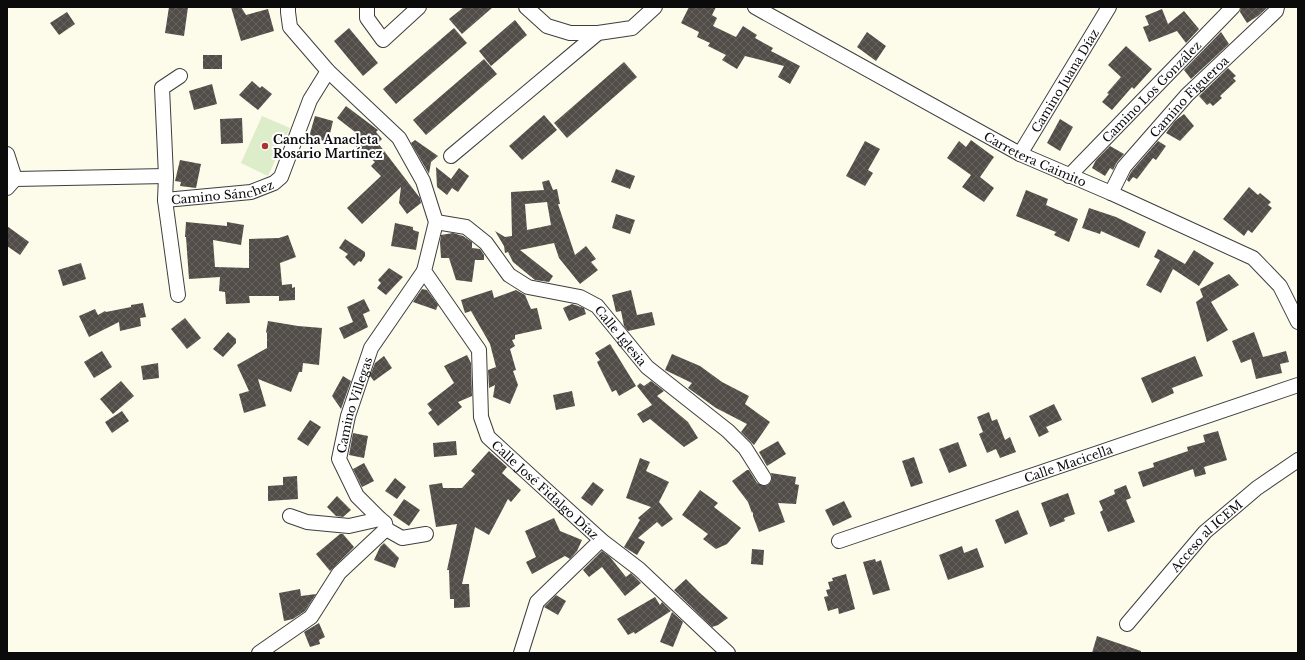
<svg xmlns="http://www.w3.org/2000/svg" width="1305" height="660" viewBox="0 0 1305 660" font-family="'Libre Baskerville',serif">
<defs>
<pattern id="building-cross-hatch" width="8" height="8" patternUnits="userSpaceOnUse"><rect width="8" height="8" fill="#524d48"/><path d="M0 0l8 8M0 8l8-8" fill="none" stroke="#66625e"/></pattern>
</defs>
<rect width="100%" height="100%" fill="#fdfbea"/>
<path fill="#ddecc9" d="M262,116L290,128L268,176L241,163Z"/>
<g fill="url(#building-cross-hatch)" fill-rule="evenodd">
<path d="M169,7H188L184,36L165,33Z"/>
<path d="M231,7H241L246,15L268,9L274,31L241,41Z"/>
<path d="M464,7H493L462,34L449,19Z"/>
<path d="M689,7H716L712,15L717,18L713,26L736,37L743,26L757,35L755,38L773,48L771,51L800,66L790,84L778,77L784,66L745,56L737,69L722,60L726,55L708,46L710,43L697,37L699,32L681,23Z"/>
<path d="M1241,7H1268L1258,16L1247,23L1240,12Z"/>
<path d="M1162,9L1168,24L1184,11L1199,29L1186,43L1177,31L1149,42L1143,27L1149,25L1145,16Z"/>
<path d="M67,12L75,24L59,35L50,23Z"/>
<path d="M515,20L527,35L491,66L479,51Z"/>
<path d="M349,28L378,63L363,76L334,41Z"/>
<path d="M454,28L467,43L396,104L383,89Z"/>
<path d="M867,32L886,46L876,61L857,47Z"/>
<path d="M1221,32L1229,44L1191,79L1184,70Z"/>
<path d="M1126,46L1152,69L1134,89L1132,87L1112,110L1102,102L1109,94L1107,93L1121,77L1108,65Z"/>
<rect x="203" y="55" width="19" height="14"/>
<path d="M484,59L497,74L426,135L413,120Z"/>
<path d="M624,62L637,77L567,138L554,123Z"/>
<path d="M1228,68L1236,76L1233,78L1236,81L1220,96L1222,98L1213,106L1210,103L1207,105L1199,96Z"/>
<path d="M252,81L260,88L262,86L272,94L258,110L239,95Z"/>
<path d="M212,84L217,104L194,110L189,91Z"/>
<path d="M346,106L378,130L376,132L382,139L378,143L420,198L421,203L407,214L399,203L401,187L362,224L347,208L381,176L371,166L375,162L352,143L359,135L337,118Z"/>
<path d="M1184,114L1194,126L1180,141L1166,133L1175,121Z"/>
<path d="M544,115L557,130L522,160L509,146Z"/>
<path d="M315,116L333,121L328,142L309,137Z"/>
<path d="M242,118L243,143L221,144L220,119Z"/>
<path d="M1060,119L1073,127L1060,151L1047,143Z"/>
<path d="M415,140L438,156L431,162L429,174L411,143Z"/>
<path d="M971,140L994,157L980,177L994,188L984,202L962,187L971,175L947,158L959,141L966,147Z"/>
<path d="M865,141L880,149L868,170L873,173L865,186L846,176Z"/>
<path d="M1158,141L1166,146L1156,160L1153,158L1137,179L1133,177L1129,182L1127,180L1131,172Z"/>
<path d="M1110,146L1124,154L1117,162L1113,170L1110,168L1105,176L1092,168L1096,160Z"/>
<path d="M180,160L201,164L196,188L180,186L181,182L175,181Z"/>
<path d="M436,167L451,179L459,168L469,176L458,192L452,188L447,195L437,187Z"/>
<path d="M616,169L635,176L630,189L611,182Z"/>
<path d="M549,180L553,190L557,189L560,204H558L575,255L586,246L596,259L591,262L598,270L580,284L559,258L554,243L520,250L553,276L549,282L535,280L513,262L508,252L505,253L504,246L495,231L505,237L512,236L511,192L544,190L542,182ZM547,202L551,225L527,230L525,204Z"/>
<path d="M1249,187L1258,195L1260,193L1271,202L1268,205L1272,208L1252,233L1248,230L1244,236L1223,219Z"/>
<path d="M1026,190L1048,199L1046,205L1078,219L1069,242L1054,235L1056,232L1016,216Z"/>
<path d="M1089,208L1116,217L1146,232L1139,248L1101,231L1100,234L1082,228Z"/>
<path d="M616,214L635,220L630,234L612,228Z"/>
<path d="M186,222L227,226V222L244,225L241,245L213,240L215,267L249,268V239L279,238L288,235L296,257L280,263L282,285L292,284V288L295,287V300L279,301V296H249L250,303L226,304L225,292L219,291L220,277L189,279L186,237H185Z"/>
<path d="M395,223L413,227V230L419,232L416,250L391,246Z"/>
<path d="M7,226L29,242L20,255L7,246Z"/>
<path d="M453,233L463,236L472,242V248L480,249L484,255V260H475L472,282L456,280L449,258H441L440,242L441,235Z"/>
<path d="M345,239L365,252V256L361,262L359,261L354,266L345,257L348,254L339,248Z"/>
<path d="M1158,249L1185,264L1194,250L1214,263L1199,286L1173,269L1161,293L1146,285L1160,260L1154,257Z"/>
<path d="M81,263L86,279L63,286L58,270Z"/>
<path d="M389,268L403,277L386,295L377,288L381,283L378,280Z"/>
<path d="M1229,274L1239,285L1211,302L1228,330L1207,342L1196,302L1203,297L1200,289Z"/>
<path d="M422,289L427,290L438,305L436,310L413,302Z"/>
<path d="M492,290L494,298L516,290L525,295L531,309L537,308L542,329L515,335V339L512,340L515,346L510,349L516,370L513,371L518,385L510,404L493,397L495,385L489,388L488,370L496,367L490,344L471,311L465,313L461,300Z"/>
<path d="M631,290L637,315L652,312L655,325L628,331L624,326L621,311L616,312L612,295Z"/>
<path d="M364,299L370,311L363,314L368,327L344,339L339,328L353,322L347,307Z"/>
<path d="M143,303L146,317L140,318L141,326L120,331L119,322L89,337L79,316L95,309L98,315L105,311L106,312L131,307V305Z"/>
<path d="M572,304L584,308L586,314L569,321L563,308Z"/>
<path d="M185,318L201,338L187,349L171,329Z"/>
<path d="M268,321L298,326L322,328L319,365L303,363L302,372H299L291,392L258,379L266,406L244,413L239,394L249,391L237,365L267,348V333L266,332Z"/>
<path d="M228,332L236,339V343L223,357L213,349Z"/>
<path d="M1254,332L1263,357L1286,351L1289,362L1280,364L1282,373L1256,379L1251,359L1241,363L1232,341Z"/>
<path d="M610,344L636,386L619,396L616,390L612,392L597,362L600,360L595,353Z"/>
<path d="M102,351L112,367L94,378L84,362Z"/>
<path d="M672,354L700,366L722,382L749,396L745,404L770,422L754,445L741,432L747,424L716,408L688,388L692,383L665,370Z"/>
<path d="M467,355L471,363L472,396L458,402L462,407L438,426L428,413L432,410L427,404L454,383L444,366Z"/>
<path d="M384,356L392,368L374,381L370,376L375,363Z"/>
<path d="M1195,356L1203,376L1172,388L1174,393L1152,403L1141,378Z"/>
<path d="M158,363L159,378L143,380L141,366Z"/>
<path d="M343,376L351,381L341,409L332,396Z"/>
<path d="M121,381L134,396L113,414L100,399Z"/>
<path d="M651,381L664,391L657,396L688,422L698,438L684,447L650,419L643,423L637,414L652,405L637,386L640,383L644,386Z"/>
<path d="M572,391L575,406L556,410L553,395Z"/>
<path d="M1054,404L1062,420L1046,427L1049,432L1039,437L1029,416Z"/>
<path d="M122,411L129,421L112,433L105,422Z"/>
<path d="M989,412L992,421L997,419L1005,440L1010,437L1016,452L1000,458L996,449L987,453L979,434L983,432L977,417Z"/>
<path d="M310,420L321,427L308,446L297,439Z"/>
<path d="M1218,431L1227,460L1204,467L1206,474L1195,477L1193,469L1143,487L1138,472L1154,467L1153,463L1188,451L1187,447L1205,442L1203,435Z"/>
<path d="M353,433L368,436L364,458L349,455Z"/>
<path d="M456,441L457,455L434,457L433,443Z"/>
<path d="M778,441L786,454L767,466L759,452Z"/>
<path d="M958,442L967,466L949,473L939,449Z"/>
<path d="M489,451L507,467L502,473L521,490L511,502L508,499L489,535L475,527L462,584H469L470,607L454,608V599H450L449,570H447L457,524L436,527L429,485L442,483L443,488H462L475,474L471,471Z"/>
<path d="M914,457L923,483L911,487L902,461Z"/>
<path d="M640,458L650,462L646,471L669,482L659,502L673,519L662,527L657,522L638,538L645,542L637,555L624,547L640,520L638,518L651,507L626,498Z"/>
<path d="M364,463L374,481L362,487L353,469Z"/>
<path d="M747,470H749L757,483L764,486L768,485L771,482L772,478L771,473L796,477L795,484L799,485L796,504L778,503L785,522L759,532L753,516V512L752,513L748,502L732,481Z"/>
<path d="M297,476L298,499L268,501V486L283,485V477Z"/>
<path d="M395,478L406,487L397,499L385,491Z"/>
<path d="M593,482L604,490L592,506L581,498Z"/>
<path d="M1126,485L1131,498L1126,500L1135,522L1108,532L1100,512L1103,510L1099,501L1115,494L1114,490Z"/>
<path d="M700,490L718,503L714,507L741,528L727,544L716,549L703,539L708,534L682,515Z"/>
<path d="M1068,493L1075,514L1064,518L1065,521L1050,527L1041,503Z"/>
<path d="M337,496L351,510L343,517L336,516L327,507Z"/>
<path d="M404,499L420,510L409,526L393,515Z"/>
<path d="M844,501L852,517L833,526L825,510Z"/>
<path d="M1018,510L1028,534L1005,544L995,520Z"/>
<path d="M554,518L560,531L582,540L577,551L570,559L565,556L532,574L526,562L536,557L525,531Z"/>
<path d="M340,534H343L354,547L330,571L316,554Z"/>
<path d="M384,543L399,558L395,568L374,560L380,547Z"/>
<path d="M962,546L964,553L977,548L984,567L948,580L939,555Z"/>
<path d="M752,549L764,550L763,565L751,564Z"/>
<path d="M602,551L610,557L626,577L631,573L641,583L625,596L602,567L589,577L583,570Z"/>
<path d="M875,559L876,562L881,560L890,590L873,595L863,562Z"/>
<path d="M846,574L855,609L839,614L838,608L828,611L824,597L828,596L826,590L830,589L828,582L833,581L832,578Z"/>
<path d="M686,579L700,593L728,618L718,625L712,627L674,590Z"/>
<path d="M300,589L301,596L316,594L305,611L293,619L284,621L279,593Z"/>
<path d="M556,595L566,601L558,615L544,607Z"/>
<path d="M655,597L660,605L662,602L671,611L635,634L634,632L628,635L617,619Z"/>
<path d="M672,612L683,622L673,647L660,642Z"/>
<path d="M319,623L325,637L319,640L320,644L310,647L304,632Z"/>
<path d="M1097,636L1141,651V653H1092Z"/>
</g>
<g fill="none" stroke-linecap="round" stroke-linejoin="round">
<g stroke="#3e3e3e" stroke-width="16">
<g id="minor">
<path id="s1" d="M288,7V12L290,27L328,71L399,138L423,181L436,222L424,271L479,350L481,417L488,437L601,540L639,569L728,653"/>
<path d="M367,7V18L383,40L419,7"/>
<path d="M526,7L547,26L570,33H598"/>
<path id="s2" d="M755,7L1020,154L1111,193L1253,258L1280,286L1298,322"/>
<path d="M7,154L15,179"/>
<path id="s3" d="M1020,154L1109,7"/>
<path d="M451,156L598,33L632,28L655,7"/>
<path id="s4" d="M1069,176L1233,7"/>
<path d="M7,188L15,179L166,176"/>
<path id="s5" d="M1111,193L1124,167L1187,95L1276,11L1277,7"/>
<path id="s6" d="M165,200L251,192L274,183L281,177L310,100L328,71"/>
<path id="s7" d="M436,222L466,227L486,243L509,275L528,287L580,297L597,306L647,367L728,431L745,448L764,478"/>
<path d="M178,295L165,200L166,176L162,88L180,76"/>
<path d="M290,516L307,522L349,526L380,519"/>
<path d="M386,529L402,538L426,534"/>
<path id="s8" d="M839,541L1298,385"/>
<path id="s9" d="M1127,624L1205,532L1257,488L1298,460"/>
<path id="s10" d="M259,653L311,617L339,573L386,529L385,523L380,519L357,496L339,459L348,416L371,348L424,271"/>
<path d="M521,653L537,602L601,540"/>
</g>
</g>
<use href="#minor" stroke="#fff" stroke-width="14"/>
</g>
<circle fill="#ac3431" stroke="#fff" stroke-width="1.5" cx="265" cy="146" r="4"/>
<g text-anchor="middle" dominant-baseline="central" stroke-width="4" stroke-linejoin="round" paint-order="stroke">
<g font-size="12" fill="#0b0b0b" stroke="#fff">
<text stroke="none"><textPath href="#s3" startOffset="86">Camino Juana Díaz</textPath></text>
<text stroke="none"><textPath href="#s4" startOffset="118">Camino Los González</textPath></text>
<text stroke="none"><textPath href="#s5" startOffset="125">Camino Figueroa</textPath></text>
<text stroke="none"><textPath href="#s2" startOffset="319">Carretera Caimito</textPath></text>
<text stroke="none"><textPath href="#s6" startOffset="58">Camino Sánchez</textPath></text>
<text stroke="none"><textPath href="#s7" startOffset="228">Calle Iglesia</textPath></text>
<text stroke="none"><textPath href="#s10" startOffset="322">Camino Villegas</textPath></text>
<text stroke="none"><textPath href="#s8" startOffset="242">Calle Macicella</textPath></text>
<text stroke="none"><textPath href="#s1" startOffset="581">Calle José Fidalgo Díaz</textPath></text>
<text stroke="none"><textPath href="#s9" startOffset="119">Acceso al ICEM</textPath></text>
</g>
<g font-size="12" font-weight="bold" fill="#0b0b0b" stroke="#fff" text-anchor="start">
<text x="273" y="139">Cancha Anacleta<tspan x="273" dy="14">Rosario Martínez</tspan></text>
</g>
</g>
<rect width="1305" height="660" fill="none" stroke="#0b0b0b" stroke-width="16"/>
</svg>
